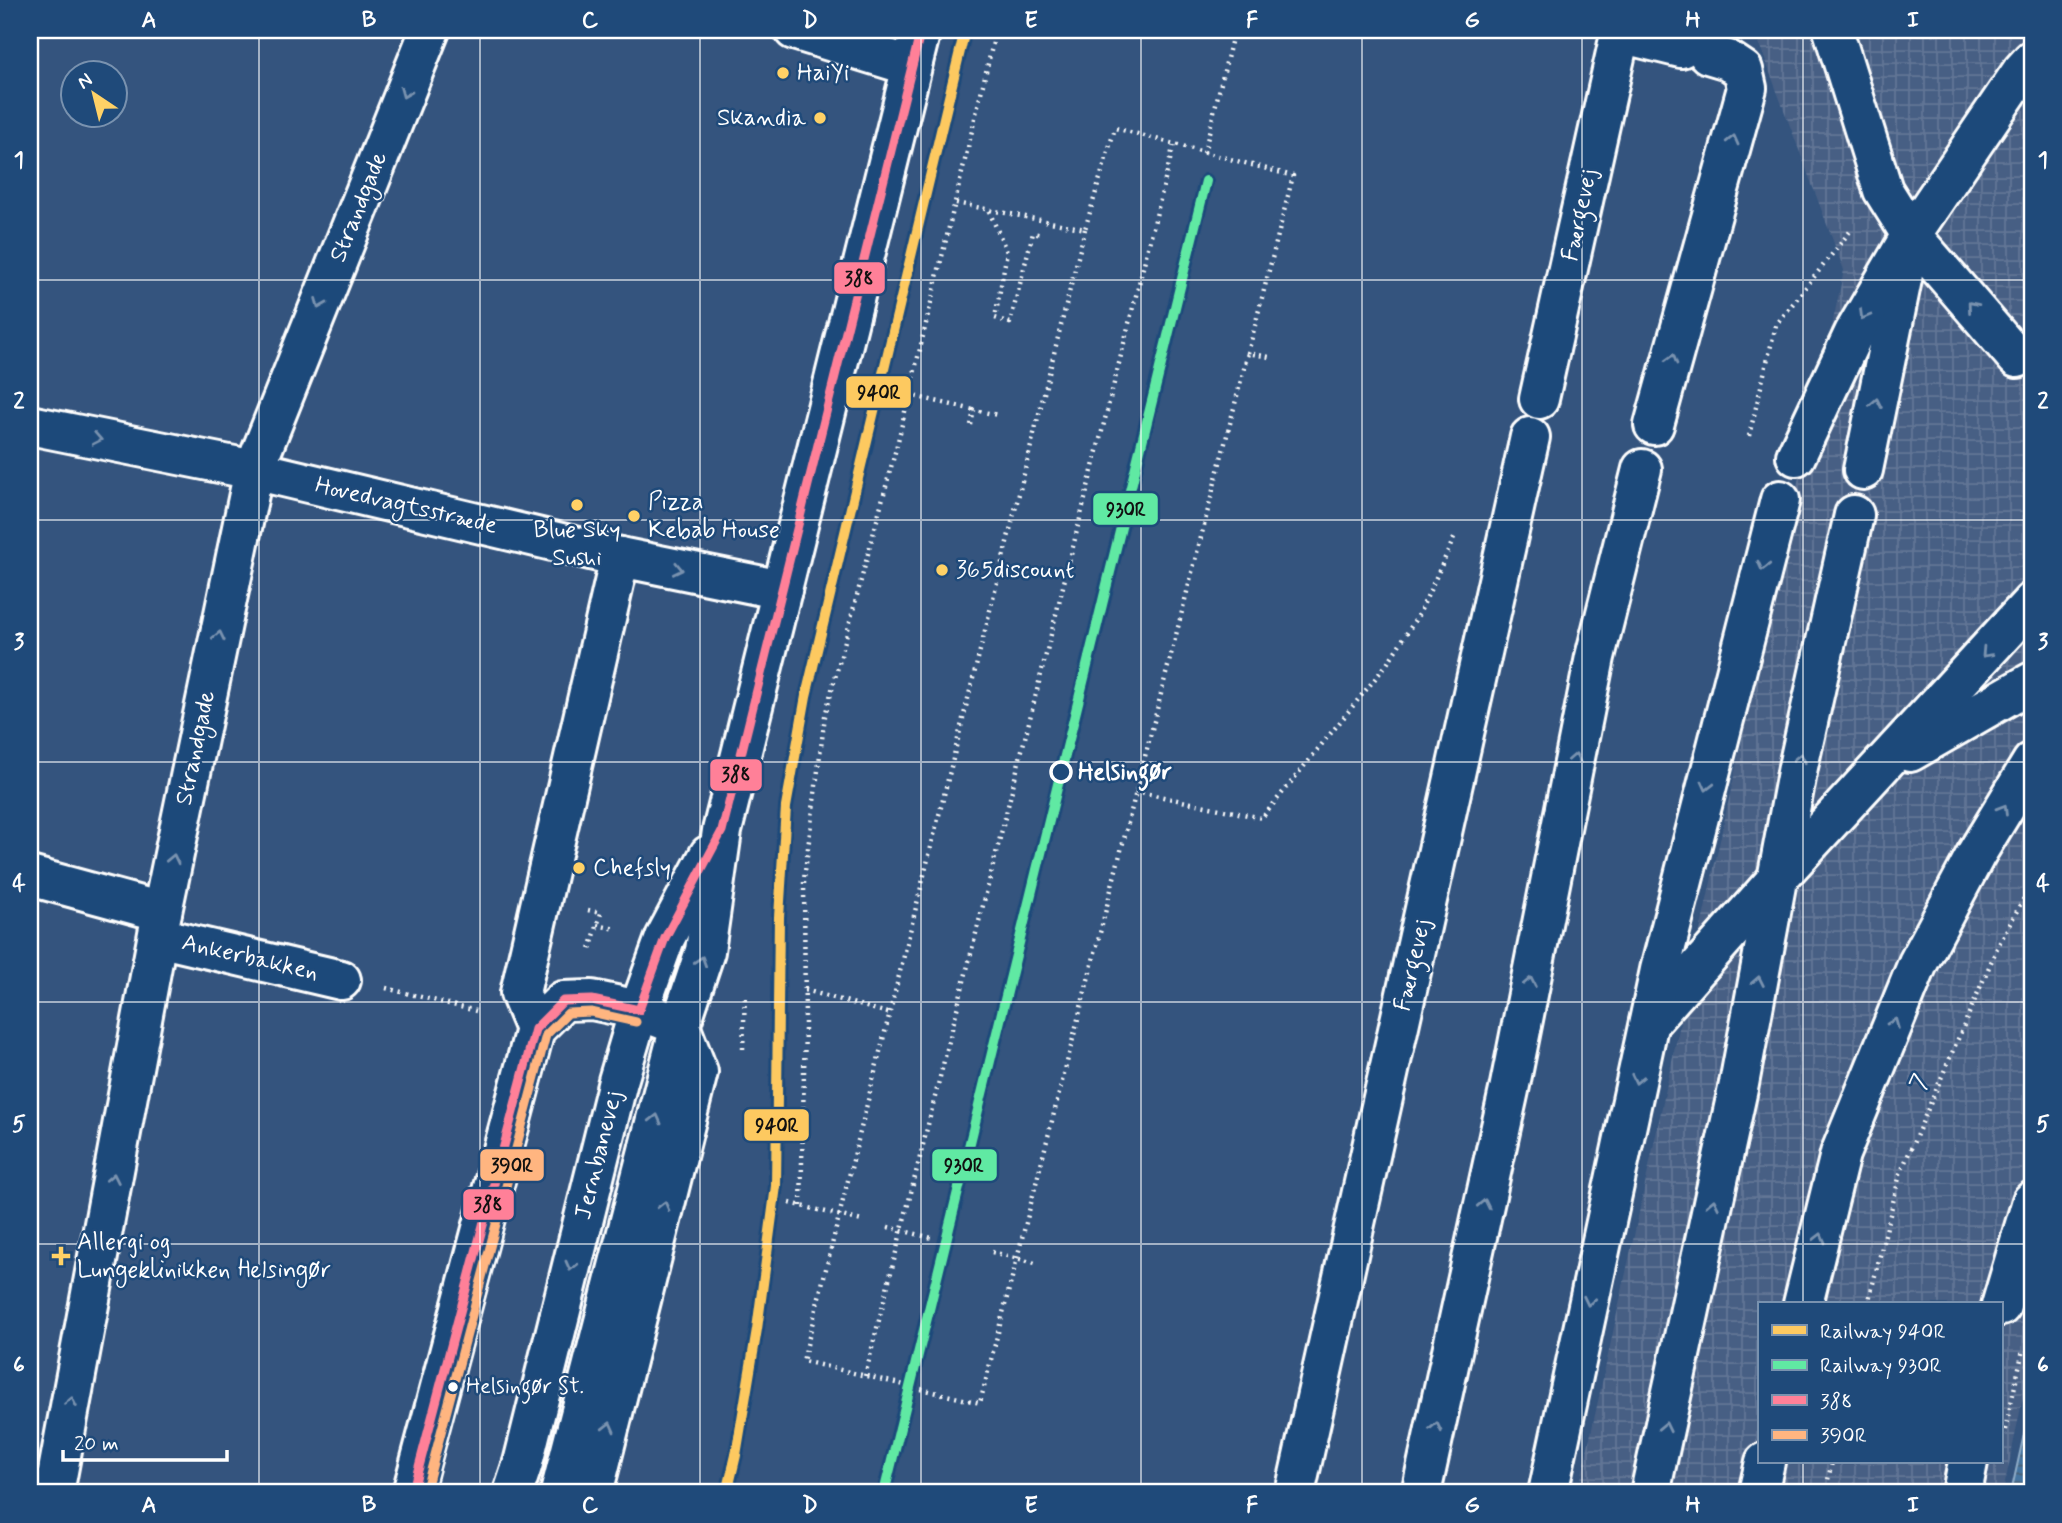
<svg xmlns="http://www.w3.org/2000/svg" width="2062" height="1523" viewBox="0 0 2062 1523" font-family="Mynerve,sans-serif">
<defs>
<pattern id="industrial-grid" width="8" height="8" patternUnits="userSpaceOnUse" patternTransform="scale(1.75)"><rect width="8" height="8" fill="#465e84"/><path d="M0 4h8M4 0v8" fill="none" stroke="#627696"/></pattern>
<pattern id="water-rules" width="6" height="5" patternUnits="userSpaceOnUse" patternTransform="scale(1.75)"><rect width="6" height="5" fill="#4575a1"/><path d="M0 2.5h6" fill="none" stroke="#495e72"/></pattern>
</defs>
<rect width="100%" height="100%" fill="#34547e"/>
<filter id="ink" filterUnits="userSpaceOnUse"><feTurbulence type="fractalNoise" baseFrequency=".0143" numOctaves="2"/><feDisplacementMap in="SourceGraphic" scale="14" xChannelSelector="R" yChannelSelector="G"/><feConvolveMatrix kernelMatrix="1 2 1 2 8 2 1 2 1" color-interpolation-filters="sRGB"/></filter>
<g filter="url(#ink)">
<path fill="url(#industrial-grid)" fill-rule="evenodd" d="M1754,30H2032V1355L2003,1493H1578L1844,270ZM1759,1304H2001V1462H1759Z"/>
<path fill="url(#water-rules)" stroke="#8facc7" stroke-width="2" d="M2032,1398V1493H2011Z"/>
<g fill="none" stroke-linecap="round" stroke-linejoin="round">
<g stroke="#fff" stroke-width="44">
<g id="minor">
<path d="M794,30L911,66"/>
<path d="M1833,30L1883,190L1911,235L1863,470"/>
<path d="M1620,33L1681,48"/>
<path d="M1539,399L1621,30"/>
<path d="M30,425L254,470L620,557L782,590"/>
<path d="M1654,425L1747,88L1743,70L1728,60L1708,54"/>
<path d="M1910,752L2032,682"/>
<path d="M30,876L162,912"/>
<path d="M158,937L341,980"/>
<path d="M1649,1023L1777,879L2032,602"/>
<path d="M535,1029L520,993L620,557"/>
<path d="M2001,1306L2032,1201"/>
<path d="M54,1493L162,912L254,470L430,30"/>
<path d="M412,1493L535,1029L563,1001L592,1000L639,1010L680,1026L698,1072L593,1493"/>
<path d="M1295,1493L1530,437"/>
<path d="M1421,1493L1509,1090L1595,657L1642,469"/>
<path d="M1650,1493L1739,1084L1798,767L1854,515"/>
<path d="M1962,1493L1968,1462"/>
</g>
</g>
<g stroke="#fff" stroke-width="44">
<g id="major">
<path d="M1911,235L2017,358"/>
<path d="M1796,456L1854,333L1911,235L2022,71L2032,60"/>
<path d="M1803,1304L1840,1154L1918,963L1975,856L2032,762"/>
<path d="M513,1493L523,1463L618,1081L639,1010L665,938L709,855"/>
<path d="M560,1493L680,1026L705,951L722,831L921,30"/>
<path d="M1548,1493L1660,970L1780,500"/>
<path d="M1758,1493L1765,1462"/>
</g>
</g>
<g stroke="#fff" stroke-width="4.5" stroke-dasharray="2 5" stroke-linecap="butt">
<path d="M1204,153L1234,30"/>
<path d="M956,203L1085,229L1115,128L1293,176L1248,353L1269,357"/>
<path d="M989,211L1007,252L995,318L1010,323L1033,233L1042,235"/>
<path d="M1085,229L803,1361L980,1403L1248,353"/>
<path d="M909,395L974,410"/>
<path d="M971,425L974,410L998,415"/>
<path d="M1749,436L1776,325L1852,229"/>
<path d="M1135,791L1262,818L1387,664L1419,614L1456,534"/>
<path d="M588,910L601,913L589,953"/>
<path d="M597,925L616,929"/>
<path d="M386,988L476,1011"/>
<path d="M805,990L888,1013"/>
<path d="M743,1049L745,995"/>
<path d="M790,1203L862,1221"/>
<path d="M801,1206L805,1028L804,879L825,716L898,441L996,30"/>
<path d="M888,1227L932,1238"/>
<path d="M992,1252L1039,1264"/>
<path d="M1868,1304L1900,1174L1998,946L2032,883"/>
<path d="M865,1376L1174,144"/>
<path d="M2005,1430L2023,1350"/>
<path d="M1825,1493L1832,1462"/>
</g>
<use href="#minor" stroke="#1f4a7a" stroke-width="38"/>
<use href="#major" stroke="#1f4a7a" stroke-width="38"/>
<g stroke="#1f4a7a" stroke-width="14">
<g id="bus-1">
<path d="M639,1010L665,938L722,831L921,30"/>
<path d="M412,1493L535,1029L563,1001L592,1000L639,1010"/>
</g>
</g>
<g stroke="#1f4a7a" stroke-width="14">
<path id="bus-2" d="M425,1493L546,1035L568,1013L591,1012L636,1022"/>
</g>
<use href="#bus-1" stroke="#ff8098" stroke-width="9"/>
<use href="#bus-2" stroke="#ffb580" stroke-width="9"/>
<g stroke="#1f4a7a" stroke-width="16">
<path id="rail-1" d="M727,1493L736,1455L757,1329L776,1186L779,917L786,807L806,696L965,30"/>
</g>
<g stroke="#1f4a7a" stroke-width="16">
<path id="rail-2" d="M884,1493L1206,181"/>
</g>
<use href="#rail-1" stroke="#fdc960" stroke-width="10"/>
<use href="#rail-2" stroke="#60e9a3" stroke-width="10"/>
</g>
<defs><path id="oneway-chevron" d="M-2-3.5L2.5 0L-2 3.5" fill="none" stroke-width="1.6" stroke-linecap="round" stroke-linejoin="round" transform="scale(1.75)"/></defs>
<g stroke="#7992af">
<use href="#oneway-chevron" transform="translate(405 93) rotate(112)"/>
<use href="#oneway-chevron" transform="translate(1733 140) rotate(-76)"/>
<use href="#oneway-chevron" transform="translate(320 304) rotate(112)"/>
<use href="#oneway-chevron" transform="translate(1972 306) rotate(-131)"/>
<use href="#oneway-chevron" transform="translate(1864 315) rotate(120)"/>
<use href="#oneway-chevron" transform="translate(1672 359) rotate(-74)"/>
<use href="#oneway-chevron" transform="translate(1876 403) rotate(-79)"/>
<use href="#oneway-chevron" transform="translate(97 439) rotate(11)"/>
<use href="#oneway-chevron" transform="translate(1763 566) rotate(104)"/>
<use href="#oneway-chevron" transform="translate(678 569) rotate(12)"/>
<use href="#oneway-chevron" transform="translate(219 636) rotate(-78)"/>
<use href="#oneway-chevron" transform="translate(1986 653) rotate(133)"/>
<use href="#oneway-chevron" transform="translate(1575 758) rotate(-79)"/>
<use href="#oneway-chevron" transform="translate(1800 758) rotate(-78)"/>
<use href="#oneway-chevron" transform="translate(1707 786) rotate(104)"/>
<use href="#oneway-chevron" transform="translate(2003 809) rotate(-59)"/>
<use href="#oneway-chevron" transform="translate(173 859) rotate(-78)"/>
<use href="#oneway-chevron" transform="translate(701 961) rotate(-72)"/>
<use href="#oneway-chevron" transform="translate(1758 981) rotate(-79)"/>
<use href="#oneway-chevron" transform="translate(1530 982) rotate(-79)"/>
<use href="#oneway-chevron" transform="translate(1894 1023) rotate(-68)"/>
<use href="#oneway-chevron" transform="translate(1637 1079) rotate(102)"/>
<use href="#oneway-chevron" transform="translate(656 1119) rotate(-76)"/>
<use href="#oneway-chevron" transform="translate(113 1178) rotate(-79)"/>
<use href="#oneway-chevron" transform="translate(1484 1204) rotate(-78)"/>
<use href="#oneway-chevron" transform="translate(1713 1204) rotate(-78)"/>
<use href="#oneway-chevron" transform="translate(664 1206) rotate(-76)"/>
<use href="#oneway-chevron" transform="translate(1820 1238) rotate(-76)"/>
<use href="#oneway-chevron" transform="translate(571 1266) rotate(104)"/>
<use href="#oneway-chevron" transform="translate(1589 1301) rotate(102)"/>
<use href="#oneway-chevron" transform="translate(71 1402) rotate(-79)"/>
<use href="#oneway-chevron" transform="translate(609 1427) rotate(-76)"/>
<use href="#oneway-chevron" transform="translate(1436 1427) rotate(-78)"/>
<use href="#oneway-chevron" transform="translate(1665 1427) rotate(-78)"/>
</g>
</g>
<path fill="none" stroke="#fff" stroke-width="2" stroke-opacity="0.55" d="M259,30V1493M480,30V1493M700,30V1493M921,30V1493M1141,30V1493M1362,30V1493M1582,30V1493M1803,30V1304M30,280H2032M30,520H2032M30,762H2032M30,1002H2032M30,1244H2032M1803,1462V1493"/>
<g fill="#ffd166" stroke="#1f4a7a" stroke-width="2.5">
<circle cx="783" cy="73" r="7"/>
<circle cx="820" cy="118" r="7"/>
<circle cx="577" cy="505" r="7"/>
<circle cx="634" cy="516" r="7"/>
<circle cx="942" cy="570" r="7"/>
<circle cx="579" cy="868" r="7"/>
<path d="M57.5 1245.5h7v7h7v7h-7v7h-7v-7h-7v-7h7z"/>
</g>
<circle fill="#1f4a7a" stroke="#fff" stroke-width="3.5" cx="1061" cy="772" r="10"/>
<circle fill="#fff" stroke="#1f4a7a" stroke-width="2.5" cx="453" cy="1387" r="6"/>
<g text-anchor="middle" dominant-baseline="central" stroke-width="5" stroke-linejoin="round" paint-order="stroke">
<g font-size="22" fill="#fff" stroke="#1f4a7a" text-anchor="start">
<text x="466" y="1387">Helsingør St.</text>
</g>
<g font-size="24" fill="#fff" stroke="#1f4a7a" text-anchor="start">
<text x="797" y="73">HaiYi</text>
<text x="806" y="118" text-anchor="end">Skandia</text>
<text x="648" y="502">Pizza<tspan x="648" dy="28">Kebab House</tspan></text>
<text x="577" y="530" text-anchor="middle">Blue Sky<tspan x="577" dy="28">Sushi</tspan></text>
<text x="956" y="570">365discount</text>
<text x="593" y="868">Chefsly</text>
<text x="77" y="1242">Allergi og<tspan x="77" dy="28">Lungeklinikken Helsingør</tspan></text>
</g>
<g font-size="24" fill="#fff" stroke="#1f4a7a">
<text transform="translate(359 207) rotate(-68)">Strandgade</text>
<text transform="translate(1580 215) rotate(-78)">Færgevej</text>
<text transform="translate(406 506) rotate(13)">Hovedvagtsstræde</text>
<text transform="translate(196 748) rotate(-78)">Strandgade</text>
<text transform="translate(250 958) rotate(13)">Ankerbakken</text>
<text transform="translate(1413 965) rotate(-77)">Færgevej</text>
<text transform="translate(1920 1082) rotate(-67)">7</text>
<text transform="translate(599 1155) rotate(-76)">Jernbanevej</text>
</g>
<g font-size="24" font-weight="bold" fill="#fff" stroke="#1f4a7a" text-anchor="start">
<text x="1078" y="772">Helsingør</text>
</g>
</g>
<g stroke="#1f4a7a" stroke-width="2.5">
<rect x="833" y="261" width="53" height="34" rx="7" fill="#ff8098"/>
<rect x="845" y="375" width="67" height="34" rx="7" fill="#fdc960"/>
<rect x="1092" y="492" width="67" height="34" rx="7" fill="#60e9a3"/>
<rect x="709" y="758" width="54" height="34" rx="7" fill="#ff8098"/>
<rect x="743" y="1108" width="67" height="34" rx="7" fill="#fdc960"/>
<rect x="479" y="1148" width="66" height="34" rx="7" fill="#ffb580"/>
<rect x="931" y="1148" width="67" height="34" rx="7" fill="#60e9a3"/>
<rect x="462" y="1188" width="53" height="33" rx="7" fill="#ff8098"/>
</g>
<g font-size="19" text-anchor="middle" font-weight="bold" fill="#111">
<text x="859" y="285">388</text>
<text x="879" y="399">940R</text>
<text x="1126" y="516">930R</text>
<text x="736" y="781">388</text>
<text x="777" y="1132">940R</text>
<text x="512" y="1172">390R</text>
<text x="964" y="1172">930R</text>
<text x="488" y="1211">388</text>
</g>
<rect width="2062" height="1523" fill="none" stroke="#1f4a7a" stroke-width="77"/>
<rect x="1758" y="1302" width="245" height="161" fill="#1f4a7a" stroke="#7992af" stroke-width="2"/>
<rect x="1772" y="1325" width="35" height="10" fill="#fdc960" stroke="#7992af" stroke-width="2"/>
<text x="1820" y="1338" font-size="21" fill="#ffffff">Railway 940R</text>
<rect x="1772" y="1360" width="35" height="10" fill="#60e9a3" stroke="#7992af" stroke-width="2"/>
<text x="1820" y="1372" font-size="21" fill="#ffffff">Railway 930R</text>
<rect x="1772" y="1395" width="35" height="10" fill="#ff8098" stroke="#7992af" stroke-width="2"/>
<text x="1820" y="1408" font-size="21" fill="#ffffff">388</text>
<rect x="1772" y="1430" width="35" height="10" fill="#ffb580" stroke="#7992af" stroke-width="2"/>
<text x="1820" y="1442" font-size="21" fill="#ffffff">390R</text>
<g transform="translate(94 94) rotate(325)"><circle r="33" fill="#1f4a7a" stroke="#7992af" stroke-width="2"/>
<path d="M0-5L12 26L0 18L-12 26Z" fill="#ffd166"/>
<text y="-10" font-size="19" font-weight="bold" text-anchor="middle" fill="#ffffff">N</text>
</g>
<path d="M63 1450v10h164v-10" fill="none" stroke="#ffffff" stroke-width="3.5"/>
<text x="74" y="1450" font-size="21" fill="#ffffff" stroke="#1f4a7a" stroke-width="5" paint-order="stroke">20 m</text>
<rect x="38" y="38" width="1986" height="1446" fill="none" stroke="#fff" stroke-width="2.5"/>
<g font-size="23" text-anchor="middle" font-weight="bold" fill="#fff">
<text x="149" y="27">A</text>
<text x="369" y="27">B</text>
<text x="590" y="27">C</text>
<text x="810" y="27">D</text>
<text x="1031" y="27">E</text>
<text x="1252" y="27">F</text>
<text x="1472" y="27">G</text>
<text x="1693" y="27">H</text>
<text x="1913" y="27">I</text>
<text x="19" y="167">1</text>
<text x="2043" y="167">1</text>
<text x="19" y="408">2</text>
<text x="2043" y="408">2</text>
<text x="19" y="649">3</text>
<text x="2043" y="649">3</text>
<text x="19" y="890">4</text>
<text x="2043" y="890">4</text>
<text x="19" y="1131">5</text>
<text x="2043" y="1131">5</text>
<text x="19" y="1372">6</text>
<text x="2043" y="1372">6</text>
<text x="149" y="1512">A</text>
<text x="369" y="1512">B</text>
<text x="590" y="1512">C</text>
<text x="810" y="1512">D</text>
<text x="1031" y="1512">E</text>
<text x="1252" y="1512">F</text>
<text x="1472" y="1512">G</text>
<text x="1693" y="1512">H</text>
<text x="1913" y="1512">I</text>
</g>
</svg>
